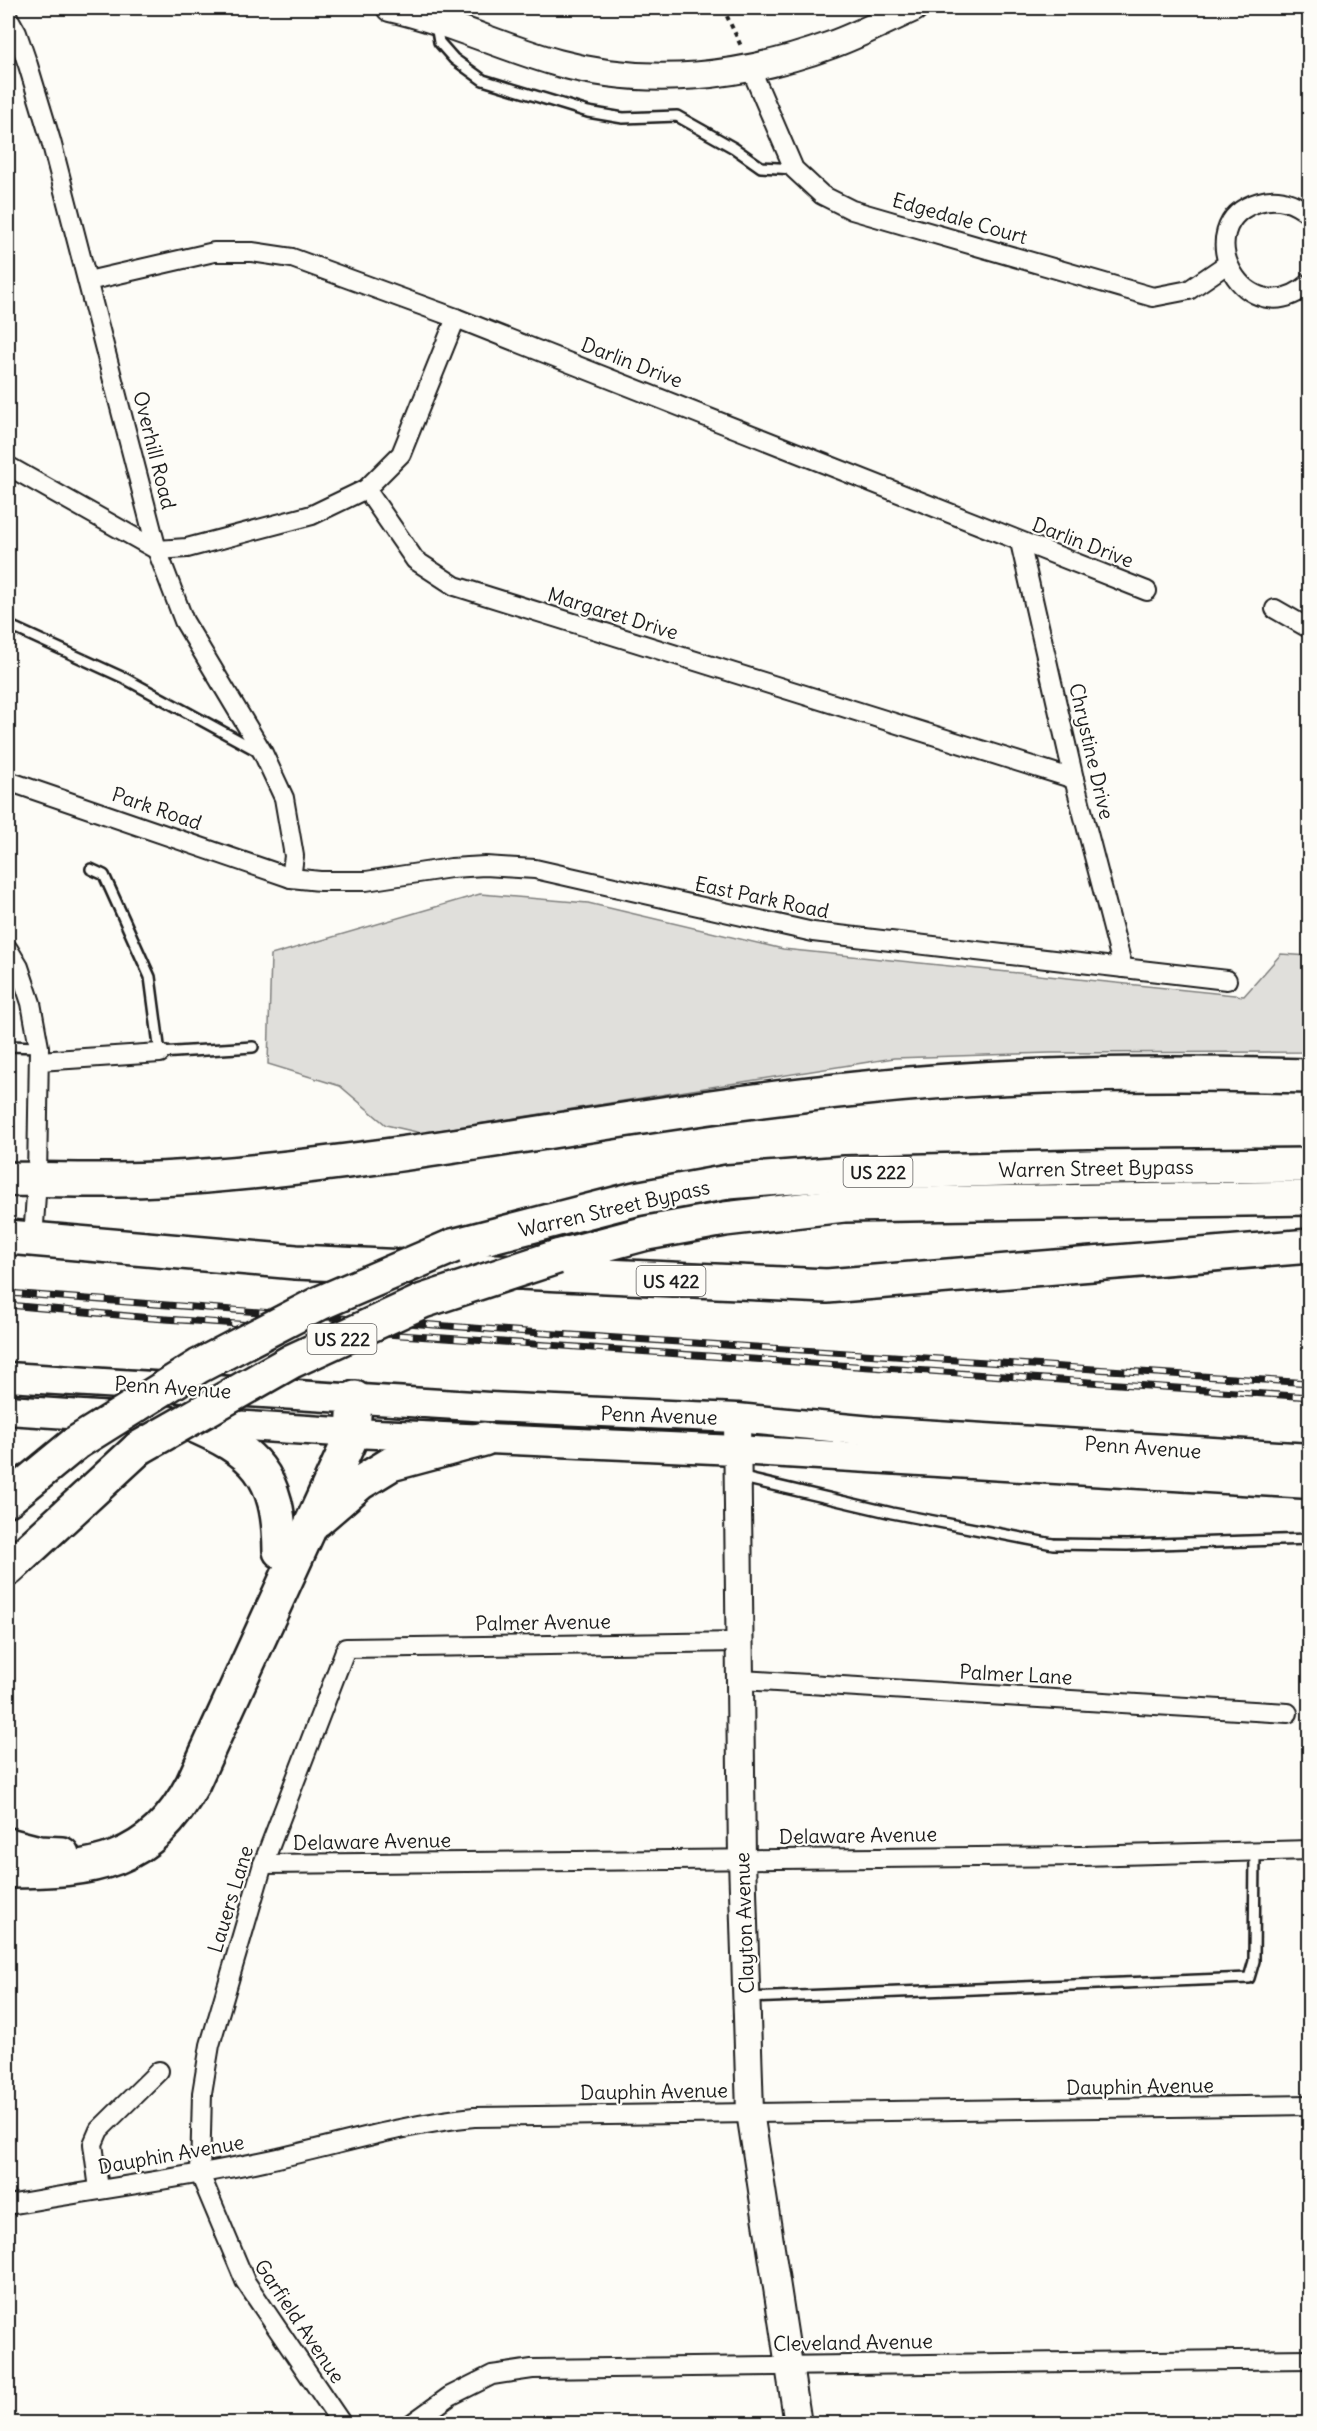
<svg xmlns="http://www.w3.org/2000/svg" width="1317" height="2431" viewBox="0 0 1317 2431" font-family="Delius,sans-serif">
<rect width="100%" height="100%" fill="#fdfcf7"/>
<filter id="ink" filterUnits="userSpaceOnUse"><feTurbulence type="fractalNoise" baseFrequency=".0167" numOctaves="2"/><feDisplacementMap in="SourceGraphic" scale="12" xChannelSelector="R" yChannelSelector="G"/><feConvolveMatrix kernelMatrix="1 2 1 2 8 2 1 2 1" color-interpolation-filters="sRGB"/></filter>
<g filter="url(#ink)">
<path fill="#e0dfdb" stroke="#7e7e7c" stroke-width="1.5" d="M480,894L588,903L783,949L1244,996L1281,954L1309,956V1052L1050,1053L894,1058L421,1133L386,1125L340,1086L268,1064L271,955Z"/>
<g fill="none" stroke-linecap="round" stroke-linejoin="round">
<g stroke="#1c1c1c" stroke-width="14">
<g id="lane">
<path d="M436,25L439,42L454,59L483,80L588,112L623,118L677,116L734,148L761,167L794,169"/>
<path d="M8,625L124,678L258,751"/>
<path d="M91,869L104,875L150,977L160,1053L253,1047"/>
<path d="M8,1046L39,1047"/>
<path d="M739,1477L892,1513L1053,1544L1127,1545L1310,1539"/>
<path d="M747,1998L1249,1978L1254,1961L1255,1851"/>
</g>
</g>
<g stroke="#1c1c1c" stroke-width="22">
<g id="street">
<path d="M8,17L17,33L28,65L51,141L157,550L184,621L263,753L284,798L294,856L291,878"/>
<path d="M750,67L794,169L822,195L852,210L1153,297L1189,290L1227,264"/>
<path d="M1310,215C1294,202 1278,196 1259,202C1184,224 1246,340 1310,283"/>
<path d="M88,281L214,252H252L292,258L456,318L1147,591"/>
<path d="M8,466L157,550L187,548L312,515L366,489L401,454L456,318"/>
<path d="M366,489L415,560L455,586L1074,779"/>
<path d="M1020,542L1074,779L1123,968"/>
<path d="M1275,609L1310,629"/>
<path d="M8,781L291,878L320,881H366L451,868L485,866L535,869L813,932L1227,980"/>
<path d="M8,949L19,967L31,1003L39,1047L37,1179L33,1240"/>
<path d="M39,1061L160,1053"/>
<path d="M741,1680L1288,1713"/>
<path d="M263,1864L1082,1856L1310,1850"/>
<path d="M99,2189L93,2144L99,2130L159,2071"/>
<path d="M8,2205C93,2190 179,2179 264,2161C335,2146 403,2124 474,2117L1310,2105"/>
<path d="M342,2424L245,2281L200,2174L202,2093L210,2045L263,1864L346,1648L741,1642"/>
<path d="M411,2424L450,2396L492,2375L532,2369L1310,2359"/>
</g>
</g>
<g stroke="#1c1c1c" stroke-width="30">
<g id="secondary">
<path d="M390,8C448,21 501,47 558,63C649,88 744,77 831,45C859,35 887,20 914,8"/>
<path d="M737,1418L742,1859L750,2112L798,2424"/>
</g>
</g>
<g stroke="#1c1c1c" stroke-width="33">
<g id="primary">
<path d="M8,1377L489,1407L737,1418L872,1431L1310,1458"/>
<path d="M8,1410L353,1433L736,1450L1310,1484"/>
</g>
</g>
<g stroke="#1c1c1c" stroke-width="38">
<g id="highway">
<path d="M8,1179C73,1180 139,1182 205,1176C423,1159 638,1111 856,1089C1007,1073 1158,1072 1310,1076"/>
<path d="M8,1237L296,1262L827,1286L1310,1246"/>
<path d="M453,1246L635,1199L728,1182L845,1173L1088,1167L1310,1165"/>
<path d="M557,1257L647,1233L725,1219L844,1205L1310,1198"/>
<path d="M186,1422C256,1451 279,1474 280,1551"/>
<path d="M8,1499L76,1443"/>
<path d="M317,1520L360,1483L391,1464L484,1439"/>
<path d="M8,1569L139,1448"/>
<path d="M8,1845L39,1853L62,1854"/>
<path d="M8,1871C92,1871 151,1864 193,1783L353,1433L355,1398"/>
</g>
</g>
<path stroke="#1c1c1c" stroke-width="4" stroke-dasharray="4.5 4.5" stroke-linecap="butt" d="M723,8L742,48"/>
<use href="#lane" stroke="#fdfcf7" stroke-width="9"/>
<use href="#street" stroke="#fdfcf7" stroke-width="18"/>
<use href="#secondary" stroke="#fdfcf7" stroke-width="26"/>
<use href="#primary" stroke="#fdfcf7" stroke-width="28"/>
<use href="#highway" stroke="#fdfcf7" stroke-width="33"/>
<g stroke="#1c1c1c" stroke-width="7">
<g id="rail">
<path d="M8,1293L541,1333L1310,1383"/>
<path d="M8,1305L151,1318L1310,1397"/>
</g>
</g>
<use href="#rail" stroke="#fdfcf7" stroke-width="4.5" stroke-dasharray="14" stroke-linecap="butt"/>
<g stroke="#1c1c1c" stroke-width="38" stroke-linecap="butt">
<g id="highway-bridge">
<path d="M76,1443L199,1366L320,1303L453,1246"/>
<path d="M139,1448L292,1361L423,1301L557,1257"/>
</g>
</g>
<use href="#highway-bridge" stroke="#fdfcf7" stroke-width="33"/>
</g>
</g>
<g text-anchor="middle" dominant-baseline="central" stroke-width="4.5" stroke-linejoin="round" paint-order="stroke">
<g fill="#fdfcf7" stroke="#605f5e" stroke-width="1.5">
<rect x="843.5" y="1157" width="69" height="30" rx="4.5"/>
<rect x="636.5" y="1266" width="69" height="30" rx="4.5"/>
<rect x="307.5" y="1324" width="69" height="30" rx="4.5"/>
</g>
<g font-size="18" font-weight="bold" fill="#1c1c1c">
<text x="878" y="1172">US 222</text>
<text x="671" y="1281">US 422</text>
<text x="342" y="1339">US 222</text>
</g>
<g font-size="20" fill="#1c1c1c" stroke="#fdfcf7">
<text transform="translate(960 218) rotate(16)">Edgedale Court</text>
<text transform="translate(632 362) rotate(21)">Darlin Drive</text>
<text transform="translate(155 450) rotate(76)">Overhill Road</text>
<text transform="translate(1083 542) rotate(21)">Darlin Drive</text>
<text transform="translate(613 613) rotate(17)">Margaret Drive</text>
<text transform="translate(1092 751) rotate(77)">Chrystine Drive</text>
<text transform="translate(157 808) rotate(19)">Park Road</text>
<text transform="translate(762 897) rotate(12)">East Park Road</text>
<text transform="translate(1096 1168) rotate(-1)">Warren Street Bypass</text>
<text transform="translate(614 1208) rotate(-13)">Warren Street Bypass</text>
<text transform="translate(173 1387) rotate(4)">Penn Avenue</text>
<text transform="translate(659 1415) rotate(2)">Penn Avenue</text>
<text transform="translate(1143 1447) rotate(4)">Penn Avenue</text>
<text transform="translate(543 1622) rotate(-1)">Palmer Avenue</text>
<text transform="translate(1016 1674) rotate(3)">Palmer Lane</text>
<text transform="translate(858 1835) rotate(-1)">Delaware Avenue</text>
<text transform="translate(372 1841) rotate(-1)">Delaware Avenue</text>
<text transform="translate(230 1899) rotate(-73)">Lauers Lane</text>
<text transform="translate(744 1923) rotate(-92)">Clayton Avenue</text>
<text transform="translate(1140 2086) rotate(-1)">Dauphin Avenue</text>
<text transform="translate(654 2091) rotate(-1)">Dauphin Avenue</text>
<text transform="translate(171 2154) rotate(-10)">Dauphin Avenue</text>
<text transform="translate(300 2321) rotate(56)">Garfield Avenue</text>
<text transform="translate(853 2342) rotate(-1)">Cleveland Avenue</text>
</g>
</g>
<rect width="1317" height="2431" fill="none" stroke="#fdfcf7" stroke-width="30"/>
<rect x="15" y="15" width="1287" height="2401" fill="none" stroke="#1c1c1c" stroke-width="2" filter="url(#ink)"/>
</svg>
